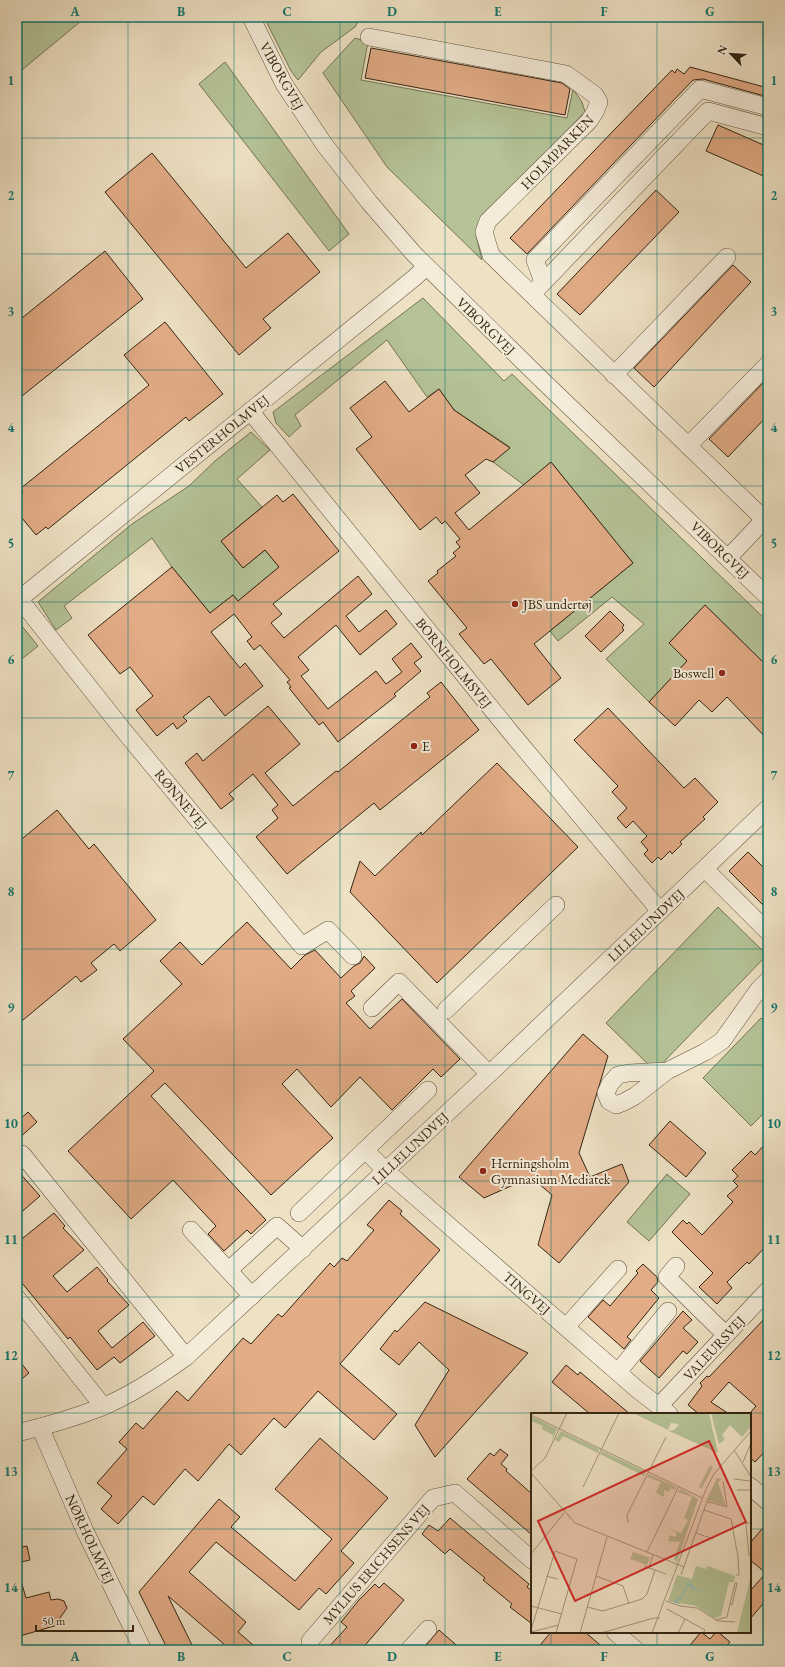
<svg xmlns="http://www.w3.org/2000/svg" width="785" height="1667" viewBox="0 0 785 1667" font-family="'EB Garamond',serif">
<rect width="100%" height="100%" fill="#eee1c4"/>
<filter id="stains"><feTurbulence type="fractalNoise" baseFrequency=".005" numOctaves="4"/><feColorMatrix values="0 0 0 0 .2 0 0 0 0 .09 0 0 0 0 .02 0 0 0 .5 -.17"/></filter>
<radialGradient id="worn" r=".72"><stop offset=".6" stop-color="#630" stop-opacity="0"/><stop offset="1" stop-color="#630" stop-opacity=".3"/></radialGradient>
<g fill="#b5c397" stroke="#747454">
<path d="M17,17H86L17,74Z"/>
<path d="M264,17H361L355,27L321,52L298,80L291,71Z"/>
<path d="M355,38L368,42L361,80L567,118L573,89L582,102L585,112L487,215L476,235L482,260L387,167L323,73Z"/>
<path d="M225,62L349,234L329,251L199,84Z"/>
<path d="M423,298L504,381L512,374L768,622V667L705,605L669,643L687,661L649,702L606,659L644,624L612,597L558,641L550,631L633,563L551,462L524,485L493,462L510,447L454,410L439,389L427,397L387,340L295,415L301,426L289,437L276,423L273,412Z"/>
<path d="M251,432L270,450L237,479L262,507L221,541L243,568L265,550L279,567L238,601L233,595L210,613L172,567L152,538L64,606L72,618L56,630L38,602L132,524L189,486L215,461Z"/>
<path d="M17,620L38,646L17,663Z"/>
<path d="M718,907L767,955L655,1071L606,1023Z"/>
<path d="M761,1018L768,1025V1109L751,1126L703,1078Z"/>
<path d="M667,1174L690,1194L649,1241L627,1222Z"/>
</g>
<g fill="#e2ac87" stroke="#342512">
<path d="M371,48L562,83L570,89L565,115L365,78Z"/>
<path d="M690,67L768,88V97L703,79L693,80L527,254L510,238L672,70L675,73L677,69L684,74Z"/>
<path d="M718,125L768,147V178L706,151Z"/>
<path d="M152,153L246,268L288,233L320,272L263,319L271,328L239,355L105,192Z"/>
<path d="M656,190L679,212L580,315L557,294Z"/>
<path d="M105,251L143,299L17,400V322Z"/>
<path d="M733,265L751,282L654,387L634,368Z"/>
<path d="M165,322L223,394L189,421L186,417L48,529L46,527L36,535L17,512V497L23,492L20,489L149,385L124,355Z"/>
<path d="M768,378V415L728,457L709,439Z"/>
<path d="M385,381L409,412L439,389L454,410L510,448L493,462L486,459L465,475L480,493L455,513L469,530L551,462L633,563L534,644L561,678L528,705L491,659L484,664L459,634L467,628L428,581L438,573L437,571L456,556L453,553L460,547L456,542L460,539L445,521L442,524L436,517L420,530L356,449L372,437L350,408Z"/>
<path d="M293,494L339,551L273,604L282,614L271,623L284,638L358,576L372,594L346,616L359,632L386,610L397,624L360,655L336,625L298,657L309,670L301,676L328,709L376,671L386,684L402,672L392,659L411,643L422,657L414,663L421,671L394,694L396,696L338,742L323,722L319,725L289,688L291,687L287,682L290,680L260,645L254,650L247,641L252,637L234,614L211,632L240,668L245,663L263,686L225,716L209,696L183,717L187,721L177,729L173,723L157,736L136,710L153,696L130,667L120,674L88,635L172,567L210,613L233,595L238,601L279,567L265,550L243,568L221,541L277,495L283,502Z"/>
<path d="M705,605L768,667V740L727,697L712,712L699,700L675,726L649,702L687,661L669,643Z"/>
<path d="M610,611L624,625L622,628L624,630L601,652L585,636Z"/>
<path d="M441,682L479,730L380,810L374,803L287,874L256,837L278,818L272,810L278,805L253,774L229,794L234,799L221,809L185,763L197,753L203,761L268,706L300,744L265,773L293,806L336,771L338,772L430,697L427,693Z"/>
<path d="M608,708L684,788L695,778L718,802L703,817L705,819L680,842L682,844L672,854L670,851L661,860L658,857L652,863L644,854L648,850L641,842L647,836L633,821L626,828L617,818L627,808L612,792L618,786L574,740Z"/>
<path d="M497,763L578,847L437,983L350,892L360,861L375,876L421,832L422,835Z"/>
<path d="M57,810L89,849L94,844L156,920L120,951L114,944L91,963L97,970L81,982L76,976L17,1025V843Z"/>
<path d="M748,852L768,872V910L729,871Z"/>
<path d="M247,922L291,969L305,955L315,950L341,978L354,966L360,963L364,956L375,968L351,991L355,996L346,1003L370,1029L402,999L460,1059L441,1077L433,1069L392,1110L360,1077L331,1107L297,1069L282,1084L333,1138L271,1195L165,1083L151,1096L266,1220L251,1234L247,1230L224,1251L208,1234L216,1226L173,1180L131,1219L68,1151L154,1071L123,1039L182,984L160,961L180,942L202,965Z"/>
<path d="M583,1034L608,1056L579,1153L590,1177L622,1164L629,1182L559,1263L538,1245L552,1195L531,1177L484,1198L459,1177Z"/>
<path d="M28,1112L37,1122L17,1140V1122Z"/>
<path d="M670,1121L706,1153L686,1177L649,1145Z"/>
<path d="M768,1141V1244L749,1264L747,1262L727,1282L732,1288L717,1304L699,1287L713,1273L672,1232L683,1220L687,1224L689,1222L702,1235L733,1202L727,1196L738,1186L733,1181L738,1176L732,1170L751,1151L755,1155Z"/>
<path d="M17,1170L40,1196L17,1216Z"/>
<path d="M389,1200L402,1211L400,1214L440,1250L340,1364L397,1414L374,1440L318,1391L285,1428L274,1418L241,1455L229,1444L198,1481L185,1469L154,1505L143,1496L118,1524L101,1509L112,1496L97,1483L127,1449L119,1442L136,1423L143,1429L177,1391L188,1401L243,1338L251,1344L278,1314L282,1317L330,1263L334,1267L342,1258L347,1261L374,1230L367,1225Z"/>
<path d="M54,1213L65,1226L63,1228L84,1250L53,1276L67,1292L97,1267L108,1280L107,1281L129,1305L98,1331L112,1348L143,1322L155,1336L120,1363L114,1357L97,1370L70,1337L68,1339L17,1277V1230L23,1238Z"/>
<path d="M643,1264L657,1277L658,1282L651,1290L659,1298L627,1337L631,1340L624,1349L588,1317L603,1300L610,1306L638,1273L636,1271Z"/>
<path d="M425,1302L528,1353L435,1457L415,1425L449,1370L419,1342L399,1365L380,1349L395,1330L397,1332Z"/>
<path d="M683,1311L692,1320L683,1328L698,1342L687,1354L683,1351L659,1378L640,1361Z"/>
<path d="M768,1315V1448L755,1462L750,1458V1413L756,1406L729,1382L711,1402L729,1414H699L688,1405L702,1386L700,1383L707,1376L709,1377Z"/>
<path d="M17,1358L29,1373L17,1383Z"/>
<path d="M566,1365L578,1375L580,1372L630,1414H590L552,1382Z"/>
<path d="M320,1438L388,1498L341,1551L354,1563L326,1594L319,1588L299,1610L216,1542L189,1572L246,1622L238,1632L259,1650H221L225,1645L168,1596L192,1645L182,1650H168L139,1592L219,1499L240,1517L231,1527L295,1581L332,1539L275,1489Z"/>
<path d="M500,1449L508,1455L501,1464L507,1469L506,1471L532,1494V1535L467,1479L490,1453L494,1456Z"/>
<path d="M450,1518L529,1584L527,1587L532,1591V1624L510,1607L512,1604L483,1580L485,1578L450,1549L445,1554L422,1534L429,1525L438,1531Z"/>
<path d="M768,1522V1598L750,1619V1591L766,1573L750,1560V1543Z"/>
<path d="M27,1546L30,1560L17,1563V1548Z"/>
<path d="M17,1577H20L26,1598L49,1592L51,1600L58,1599L64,1601L67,1608L60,1618L61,1624L20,1636L17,1626Z"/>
<path d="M384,1583L404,1600L361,1650H326L347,1627L341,1622L359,1600L375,1584L379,1588Z"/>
<path d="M439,1630L462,1650H422Z"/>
<path d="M551,1632H585L606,1650H536Z"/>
<path d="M701,1632L710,1639L716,1632H718L730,1642L723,1650H686Z"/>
</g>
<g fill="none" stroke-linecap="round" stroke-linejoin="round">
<g stroke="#62543e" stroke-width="18">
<g id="minor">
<path d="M251,17L284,84L324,144L369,202L414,254L544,382L768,597"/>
<path d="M369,37L566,74L595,95L599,102L595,112L589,121L488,221L484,232L491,255L768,523"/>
<path d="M543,282L535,260L700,89L768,107"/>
<path d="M537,289L708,111L768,127"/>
<path d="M614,375L727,257"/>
<path d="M250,411L512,734L660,911"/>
<path d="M688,446L768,364"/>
<path d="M728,558L764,520"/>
<path d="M17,596L124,731L302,946L328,930L353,956"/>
<path d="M17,601L414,278L426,267"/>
<path d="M705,869L768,932"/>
<path d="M372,1008L399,982L489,1074"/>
<path d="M446,1010L556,905"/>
<path d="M667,1071L635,1096L624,1102L616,1105L609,1101L606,1093L610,1084L618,1075L629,1073L667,1071L705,1052L722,1041L759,989L768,980"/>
<path d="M365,1150L386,1171L638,1390L669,1414"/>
<path d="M22,1154L186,1357"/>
<path d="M299,1213L428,1090"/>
<path d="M191,1230L252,1296"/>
<path d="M676,1266L667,1277L726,1335"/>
<path d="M229,1270L277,1226L303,1249"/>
<path d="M17,1298L103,1406"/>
<path d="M566,1327L618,1269"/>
<path d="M618,1372L668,1311"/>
<path d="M659,1406L768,1290"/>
<path d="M40,1427L85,1531L143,1650"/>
<path d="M17,1433C46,1426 74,1418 102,1407C131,1395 160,1376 186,1357L503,1061L768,808"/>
<path d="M750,1486L768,1502"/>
<path d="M615,1632L636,1650"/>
<path d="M310,1650V1641L433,1498L455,1493L532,1560"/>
<path d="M409,1650L428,1629"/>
</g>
</g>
<use href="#minor" stroke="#f4ecd9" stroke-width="17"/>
</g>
<path fill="none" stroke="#0f766e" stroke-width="1" stroke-opacity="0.55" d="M128,17V1650M234,17V1650M340,17V1650M445,17V1650M551,17V1414M657,17V1414M17,138H768M17,254H768M17,370H768M17,486H768M17,602H768M17,718H768M17,834H768M17,949H768M17,1065H768M17,1181H768M17,1297H768M17,1413H768M17,1529H532M750,1529H768M551,1632V1650M657,1632V1650"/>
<g fill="#8f2418" stroke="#f4ecd9" stroke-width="1.5">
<circle cx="515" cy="604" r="4"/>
<circle cx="722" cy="673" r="4"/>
<circle cx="414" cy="746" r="4"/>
<circle cx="483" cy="1171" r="4"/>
</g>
<g text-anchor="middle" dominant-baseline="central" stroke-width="4" stroke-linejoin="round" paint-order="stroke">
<g font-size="14" fill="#342512" stroke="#f4ecd9">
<text transform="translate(282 76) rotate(61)">VIBORGVEJ</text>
<text transform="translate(557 152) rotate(-46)">HOLMPARKEN</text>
<text transform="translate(486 326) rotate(44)">VIBORGVEJ</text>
<text transform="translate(222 434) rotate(-39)">VESTERHOLMVEJ</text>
<text transform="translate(720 550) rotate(44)">VIBORGVEJ</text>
<text transform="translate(454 663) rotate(51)">BORNHOLMSVEJ</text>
<text transform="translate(181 799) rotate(50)">RØNNEVEJ</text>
<text transform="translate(646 925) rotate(-43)">LILLELUNDVEJ</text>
<text transform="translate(410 1148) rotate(-43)">LILLELUNDVEJ</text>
<text transform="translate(527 1293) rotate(41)">TINGVEJ</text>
<text transform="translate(714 1348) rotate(-47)">VALEURSVEJ</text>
<text transform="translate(90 1539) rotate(65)">NØRHOLMVEJ</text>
<text transform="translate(376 1564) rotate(-49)">MYLIUS ERICHSENS VEJ</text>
</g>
<g font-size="14" fill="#342512" stroke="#f4ecd9" text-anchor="start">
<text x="523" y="604">JBS undertøj</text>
<text x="714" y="673" text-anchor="end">Boswell</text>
<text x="422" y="746">E</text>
<text x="491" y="1163">Herningsholm<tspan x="491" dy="16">Gymnasium Mediatek</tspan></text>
</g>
</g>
<g transform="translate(531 1413)">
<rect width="220" height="220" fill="#eee1c4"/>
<path d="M102,0L178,1L187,40L138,18L143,17L148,12L146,11L140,10L137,17ZM180,0H220V14L211,24L199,12L191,22L194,26L188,31ZM0,3L26,16L21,27L22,22L11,16L12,13L0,8ZM30,18L68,36L67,40L32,23L28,29L24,27ZM71,38L115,59L113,63L69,41ZM179,52L182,54L171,75L168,74ZM118,61L145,74V77L140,75L138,79L133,77V84L127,81L125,79L130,69L116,64ZM186,65L191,66L187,69L195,93L179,88L174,90ZM149,76L167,86L146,149L143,146L149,129L137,128L139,122L144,124L146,120L139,116L150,120L157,107L153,105L161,84L147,79ZM102,139L119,145L116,152L99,146ZM165,153L175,156L177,153L204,163L203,169H198L190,203L183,205L165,193L137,188L146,162L161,166ZM220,165V220H206L219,166Z" fill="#b5c397"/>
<path d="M157,168L165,176L177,181L161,176L157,171L151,185L145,188L151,192L142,189L150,183Z" fill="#99beb4"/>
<path fill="none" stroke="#a4967d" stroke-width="1" d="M0,2L171,85M203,37L220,64M212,49L220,30M0,58L14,45L36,0M0,60L44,110L153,154M203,66L219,68M52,74L88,0M206,77H220M173,97L200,106L207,144L208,162H205M97,110L96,102L135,24M165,120L182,126M116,139L148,73M0,141L33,100M218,143L215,111L220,109M113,153L135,161M118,155L122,142M150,162L175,91L178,89L196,94L192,68M15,163L27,166M65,163L92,173L98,191M135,188L149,193L166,195L187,208L204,209M0,193L31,201M56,194L72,198L111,186L116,181L124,157M136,196L174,217L172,220M184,207L196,204L199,191L204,170H206L201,192L199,191M0,217L24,138L46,146L25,220M0,219L28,212M49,220L76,124M70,220L123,205H129M121,220L175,76L183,61L220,18M147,220L154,206"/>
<path fill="#d62828" fill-opacity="0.15" stroke="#d62828" stroke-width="2" d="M178,28L215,109L44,188L7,108Z"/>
<rect width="220" height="220" fill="none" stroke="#342512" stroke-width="2"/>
</g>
<rect width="785" height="1667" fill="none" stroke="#eee1c4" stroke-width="44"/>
<g transform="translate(731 54) rotate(295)" stroke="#f4ecd9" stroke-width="3" paint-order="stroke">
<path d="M0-3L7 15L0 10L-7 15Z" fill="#342512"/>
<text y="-6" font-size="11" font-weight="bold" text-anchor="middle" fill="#342512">N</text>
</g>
<path d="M36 1625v6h97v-6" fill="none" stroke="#342512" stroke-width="2"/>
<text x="42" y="1625" font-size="12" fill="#342512" stroke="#f4ecd9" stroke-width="3" paint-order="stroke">50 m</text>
<rect x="22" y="22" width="741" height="1623" fill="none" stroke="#0f766e" stroke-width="1.5"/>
<g font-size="13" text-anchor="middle" font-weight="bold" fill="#0f766e">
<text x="75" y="16">A</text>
<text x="181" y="16">B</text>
<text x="287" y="16">C</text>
<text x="392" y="16">D</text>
<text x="498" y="16">E</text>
<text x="604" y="16">F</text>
<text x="710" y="16">G</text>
<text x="11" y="85">1</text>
<text x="774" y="85">1</text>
<text x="11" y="200">2</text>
<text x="774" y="200">2</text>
<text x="11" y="316">3</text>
<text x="774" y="316">3</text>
<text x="11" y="432">4</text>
<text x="774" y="432">4</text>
<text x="11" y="548">5</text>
<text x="774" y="548">5</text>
<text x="11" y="664">6</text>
<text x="774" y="664">6</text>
<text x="11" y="780">7</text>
<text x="774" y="780">7</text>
<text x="11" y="896">8</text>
<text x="774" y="896">8</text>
<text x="11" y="1012">9</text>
<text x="774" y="1012">9</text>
<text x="11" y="1128">10</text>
<text x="774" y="1128">10</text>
<text x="11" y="1244">11</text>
<text x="774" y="1244">11</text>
<text x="11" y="1360">12</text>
<text x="774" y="1360">12</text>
<text x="11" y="1476">13</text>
<text x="774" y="1476">13</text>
<text x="11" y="1592">14</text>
<text x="774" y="1592">14</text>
<text x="75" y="1661">A</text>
<text x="181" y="1661">B</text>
<text x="287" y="1661">C</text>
<text x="392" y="1661">D</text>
<text x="498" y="1661">E</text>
<text x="604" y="1661">F</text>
<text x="710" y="1661">G</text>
</g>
<rect width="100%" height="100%" filter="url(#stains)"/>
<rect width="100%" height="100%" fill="url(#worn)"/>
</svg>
